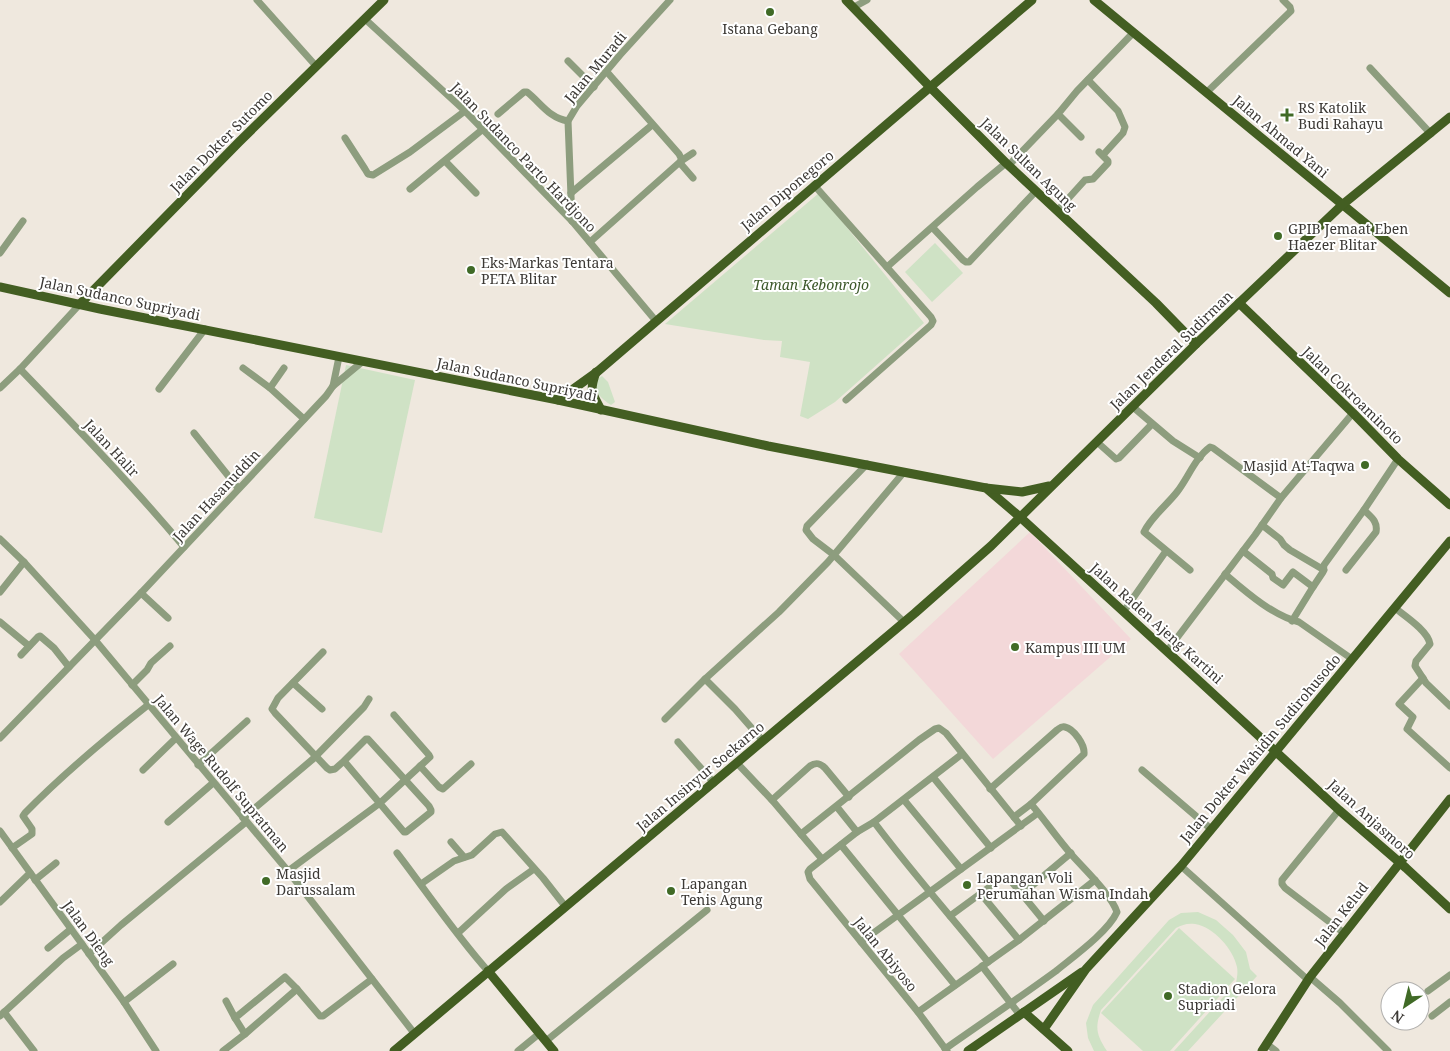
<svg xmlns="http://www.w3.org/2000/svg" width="1450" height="1051" viewBox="0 0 1450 1051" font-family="'Noto Serif',serif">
<rect width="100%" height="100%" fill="#efe8de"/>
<path fill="#f3d8d9" d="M1030,532L1131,639L993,759L899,654Z"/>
<g fill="#cfe2c5">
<path d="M819,193L924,323L835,402L808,419L800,416L810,362L780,357L782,341L764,340L665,324Z"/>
<path d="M935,243L963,273L932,302L905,272Z"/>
<path d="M346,365L415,380L382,533L314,518Z"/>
<path d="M602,376L608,382L615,402L611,405C601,399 586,385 602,376Z"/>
<path d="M1198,912L1216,920L1233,935L1246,952L1250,969L1257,976L1188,1051H1174L1236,983C1237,978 1238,972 1237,967C1233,949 1214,927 1195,924C1187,923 1182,925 1176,928L1101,1010C1095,1028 1096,1034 1107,1051H1094L1088,1038L1086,1023L1093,1005L1169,920L1181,913Z"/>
<path d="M1179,928L1235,979L1170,1051H1143L1101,1013Z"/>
</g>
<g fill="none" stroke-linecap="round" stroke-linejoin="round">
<g stroke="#8d9d7e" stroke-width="7">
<path d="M257,0L316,66"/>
<path d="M854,7L867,0"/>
<path d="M365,19L465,111L572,221L656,321"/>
<path d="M568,61L594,87"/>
<path d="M1370,68L1431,134"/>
<path d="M607,72L679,154L681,158V161"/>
<path d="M1088,80L1118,111L1125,127L1123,133L1103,155"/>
<path d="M1207,92L1291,11L1290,7L1283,0"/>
<path d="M498,114L524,92H527C541,103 549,118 568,121"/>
<path d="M1081,137L1058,114L1077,91L1133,33"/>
<path d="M345,138L365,169L368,174L373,175L410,152L465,111"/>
<path d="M445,161L476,193"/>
<path d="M680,163L693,178"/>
<path d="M1009,165L1058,114"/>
<path d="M814,185L931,317L933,321L931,325L846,400"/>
<path d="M410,189L483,129"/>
<path d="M571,193L652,125"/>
<path d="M1057,211L1085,180L1093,179L1108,163V161L1099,152"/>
<path d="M572,221L568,121L577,106L620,55L670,0"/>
<path d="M933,228L963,260L966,262H969L1036,191"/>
<path d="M590,242L681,161L693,153"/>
<path d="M0,253L23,221"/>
<path d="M887,267L977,187L1006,163"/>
<path d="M243,368L270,388L304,419"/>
<path d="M20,369C76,427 132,485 184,547"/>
<path d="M333,386L362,362"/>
<path d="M0,388L20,369L80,304"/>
<path d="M270,388L284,368"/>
<path d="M159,389L205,329"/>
<path d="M1133,407L1173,441L1200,458"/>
<path d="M194,433L238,488"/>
<path d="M1097,442L1116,459L1119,458L1152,424"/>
<path d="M867,464L807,526L806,530L813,539L834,555L904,622"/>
<path d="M1262,525L1280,539L1284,545L1290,550L1324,570"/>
<path d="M0,539L24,562L95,640L288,871L414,1033"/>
<path d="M1243,551L1272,574L1273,578L1283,585L1293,572L1313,587L1323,572L1324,565L1364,510L1398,459"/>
<path d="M1190,570L1144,532C1151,517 1167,505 1177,492C1188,478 1195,458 1210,447L1213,448L1281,498"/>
<path d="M1346,570L1376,532C1378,521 1371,517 1364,510"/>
<path d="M1225,574C1245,591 1273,616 1299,622L1352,659"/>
<path d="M0,592L24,562"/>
<path d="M141,593L168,618"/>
<path d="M1395,608C1405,616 1428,631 1430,644L1416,661L1415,666L1426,683L1450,706"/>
<path d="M1124,611L1166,551"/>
<path d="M1292,621L1313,587"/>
<path d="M0,622L29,646"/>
<path d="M1167,651L1255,535L1281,498L1353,413"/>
<path d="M323,652L278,698L272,709L275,713L327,768L330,770L335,769L344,761L404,832H406L431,812V810L429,806L368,739H366L344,761"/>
<path d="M21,655L38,637L40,636L54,648L69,667"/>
<path d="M1423,678L1399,704L1413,717L1407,729L1450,768"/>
<path d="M705,679L735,709L763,741"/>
<path d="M293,683L322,709"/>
<path d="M132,685L147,670L151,663L170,646"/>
<path d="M665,719L705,679L779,612L828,562L904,472"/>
<path d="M0,738L141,593L326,396L333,386L339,357"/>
<path d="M678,742L714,783"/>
<path d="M737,763L772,800L822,859"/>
<path d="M198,765L247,721"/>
<path d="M420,766L439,787L443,789L471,764"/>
<path d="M143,770L176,738"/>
<path d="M1142,770L1211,829"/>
<path d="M933,777L991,848"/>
<path d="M990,789L1057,730C1060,728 1061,726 1065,727C1074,729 1085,745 1084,754L1031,804L1014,817"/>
<path d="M772,800L810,766C816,762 820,763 825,768L849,797"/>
<path d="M904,800L961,869"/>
<path d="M837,807L857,832"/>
<path d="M1339,810L1282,880V884L1285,888L1344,933"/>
<path d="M243,818L313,759L364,707L369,699"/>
<path d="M168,822L213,783"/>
<path d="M874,822C910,870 950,915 988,962"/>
<path d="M0,831L124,1002L156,1051"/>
<path d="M801,834L919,740L935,729L939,728L946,733L1021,826"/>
<path d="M451,842L464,857"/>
<path d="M841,845L955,985"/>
<path d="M12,848L32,834V829L23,816L25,813C63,774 105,739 148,705"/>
<path d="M397,853C427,892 455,934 488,971"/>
<path d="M1181,866L1308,980"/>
<path d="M288,871L380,803L430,757L429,755L394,715"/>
<path d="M35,880L56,863"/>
<path d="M421,884L454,861L472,855L495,834L502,832L543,878L565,906"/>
<path d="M981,894L1019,940"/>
<path d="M1022,894L1071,853"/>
<path d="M0,902L30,873"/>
<path d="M950,916L999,880L1005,878L1011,881L1044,921"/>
<path d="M458,933L506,889L534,869"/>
<path d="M861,942L1038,813"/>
<path d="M48,948L71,929"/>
<path d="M89,954L121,925L246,822"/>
<path d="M982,966L1020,1015"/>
<path d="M1310,977L1340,1003L1388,1051"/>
<path d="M1428,991L1450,975"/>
<path d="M226,1001L235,1018"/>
<path d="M124,1002L173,964"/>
<path d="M4,1012L34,1051"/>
<path d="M918,1012L1019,940L1095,880"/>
<path d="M0,1016L63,958L82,944"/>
<path d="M1432,1016L1450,1002"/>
<path d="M245,1034L297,989"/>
<path d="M546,1041L707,910"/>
<path d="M1267,1044L1276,1051"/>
<path d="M945,1049C982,1023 1019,998 1056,971C1073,957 1108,932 1117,912C1111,894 1084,869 1071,854C1057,838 1045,820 1031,804"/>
<path d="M223,1051L245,1034L235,1018L285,977L297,989L320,1016H323L372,979"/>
<path d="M518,1051L540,1033"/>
<path d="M947,1051L918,1012L810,879L808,872L810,869L857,832L874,822L962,754"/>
</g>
<g stroke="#435e22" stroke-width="9">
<path d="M846,0L930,87L1006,163L1156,303L1196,344"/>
<path d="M1094,0L1450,293"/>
<path d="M0,287L100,309L558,400L768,446L986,488L1020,517L1196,678L1339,810L1406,868L1450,909"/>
<path d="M1239,303L1353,413L1398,459L1450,505"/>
<path d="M80,304L239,142L384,0"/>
<path d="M596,372C589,392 592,392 601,410"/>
<path d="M558,400L597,372L1032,0"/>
<path d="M986,488L1022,492L1049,486"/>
<path d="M488,971L554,1051"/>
<path d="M1024,1012L1068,1051"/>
<path d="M1044,1029L1086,969L1181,866L1450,541"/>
<path d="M394,1051L915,613L991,546L1196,344L1342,205L1450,117"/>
<path d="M968,1051L1082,972"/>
<path d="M1262,1051L1310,977L1450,799"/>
</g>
</g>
<g fill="#406a26" stroke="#fff" stroke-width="2">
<circle cx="770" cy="12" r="5"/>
<path d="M1284.5 107.5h5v5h5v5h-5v5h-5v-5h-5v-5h5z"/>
<circle cx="1278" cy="236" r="5"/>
<circle cx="471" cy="270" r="5"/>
<circle cx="1365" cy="465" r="5"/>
<circle cx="1015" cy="647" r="5"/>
<circle cx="266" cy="881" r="5"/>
<circle cx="967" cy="885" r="5"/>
<circle cx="671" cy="891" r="5"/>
<circle cx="1168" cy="996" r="5"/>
</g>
<g text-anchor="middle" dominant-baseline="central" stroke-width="4" stroke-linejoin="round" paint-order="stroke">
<g font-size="14" fill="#3c3935" stroke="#fff" text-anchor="start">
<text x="770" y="28" text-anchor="middle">Istana Gebang</text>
<text x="1298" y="107">RS Katolik<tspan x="1298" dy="16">Budi Rahayu</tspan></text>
<text x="1288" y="228">GPIB Jemaat Eben<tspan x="1288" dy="16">Haezer Blitar</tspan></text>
<text x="481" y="262">Eks-Markas Tentara<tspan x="481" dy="16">PETA Blitar</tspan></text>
<text x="1355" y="465" text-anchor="end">Masjid At-Taqwa</text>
<text x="1025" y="647">Kampus III UM</text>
<text x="276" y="873">Masjid<tspan x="276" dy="16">Darussalam</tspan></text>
<text x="977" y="877">Lapangan Voli<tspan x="977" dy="16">Perumahan Wisma Indah</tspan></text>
<text x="681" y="883">Lapangan<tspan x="681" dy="16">Tenis Agung</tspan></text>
<text x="1178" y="988">Stadion Gelora<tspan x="1178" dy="16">Supriadi</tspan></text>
</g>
<g font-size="14" fill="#3c3935" stroke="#fff">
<text transform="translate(595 67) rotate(-50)">Jalan Muradi</text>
<text transform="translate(1281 136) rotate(40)">Jalan Ahmad Yani</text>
<text transform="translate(221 141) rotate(-45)">Jalan Dokter Sutomo</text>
<text transform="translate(524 157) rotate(46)">Jalan Sudanco Parto Hardjono</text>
<text transform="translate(1029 164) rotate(44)">Jalan Sultan Agung</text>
<text transform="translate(787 190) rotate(-40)">Jalan Diponegoro</text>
<text transform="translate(120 298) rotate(12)">Jalan Sudanco Supriyadi</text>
<text transform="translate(1171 350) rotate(-44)">Jalan Jenderal Sudirman</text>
<text transform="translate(517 379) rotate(12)">Jalan Sudanco Supriyadi</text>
<text transform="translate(1353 395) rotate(44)">Jalan Cokroaminoto</text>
<text transform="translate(112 448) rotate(47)">Jalan Halir</text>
<text transform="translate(216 495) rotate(-47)">Jalan Hasanuddin</text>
<text transform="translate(1157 623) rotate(42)">Jalan Raden Ajeng Kartini</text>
<text transform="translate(1260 748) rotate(-50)">Jalan Dokter Wahidin Sudirohusodo</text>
<text transform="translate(222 773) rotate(50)">Jalan Wage Rudolf Supratman</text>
<text transform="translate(700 776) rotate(-40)">Jalan Insinyur Soekarno</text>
<text transform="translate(1372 819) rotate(42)">Jalan Anjasmoro</text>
<text transform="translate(1341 914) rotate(-52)">Jalan Kelud</text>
<text transform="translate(89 933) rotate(54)">Jalan Dieng</text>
<text transform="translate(886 954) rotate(51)">Jalan Abiyoso</text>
</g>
<g font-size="14" font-style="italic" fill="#3c582a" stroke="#fff">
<text x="811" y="284">Taman Kebonrojo</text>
</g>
</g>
<g transform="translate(1405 1006) rotate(215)"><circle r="24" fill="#ffffff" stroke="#b1b0ae"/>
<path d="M0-4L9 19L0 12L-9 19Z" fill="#406a26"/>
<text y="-8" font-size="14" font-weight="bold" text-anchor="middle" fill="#3c3935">N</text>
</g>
</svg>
